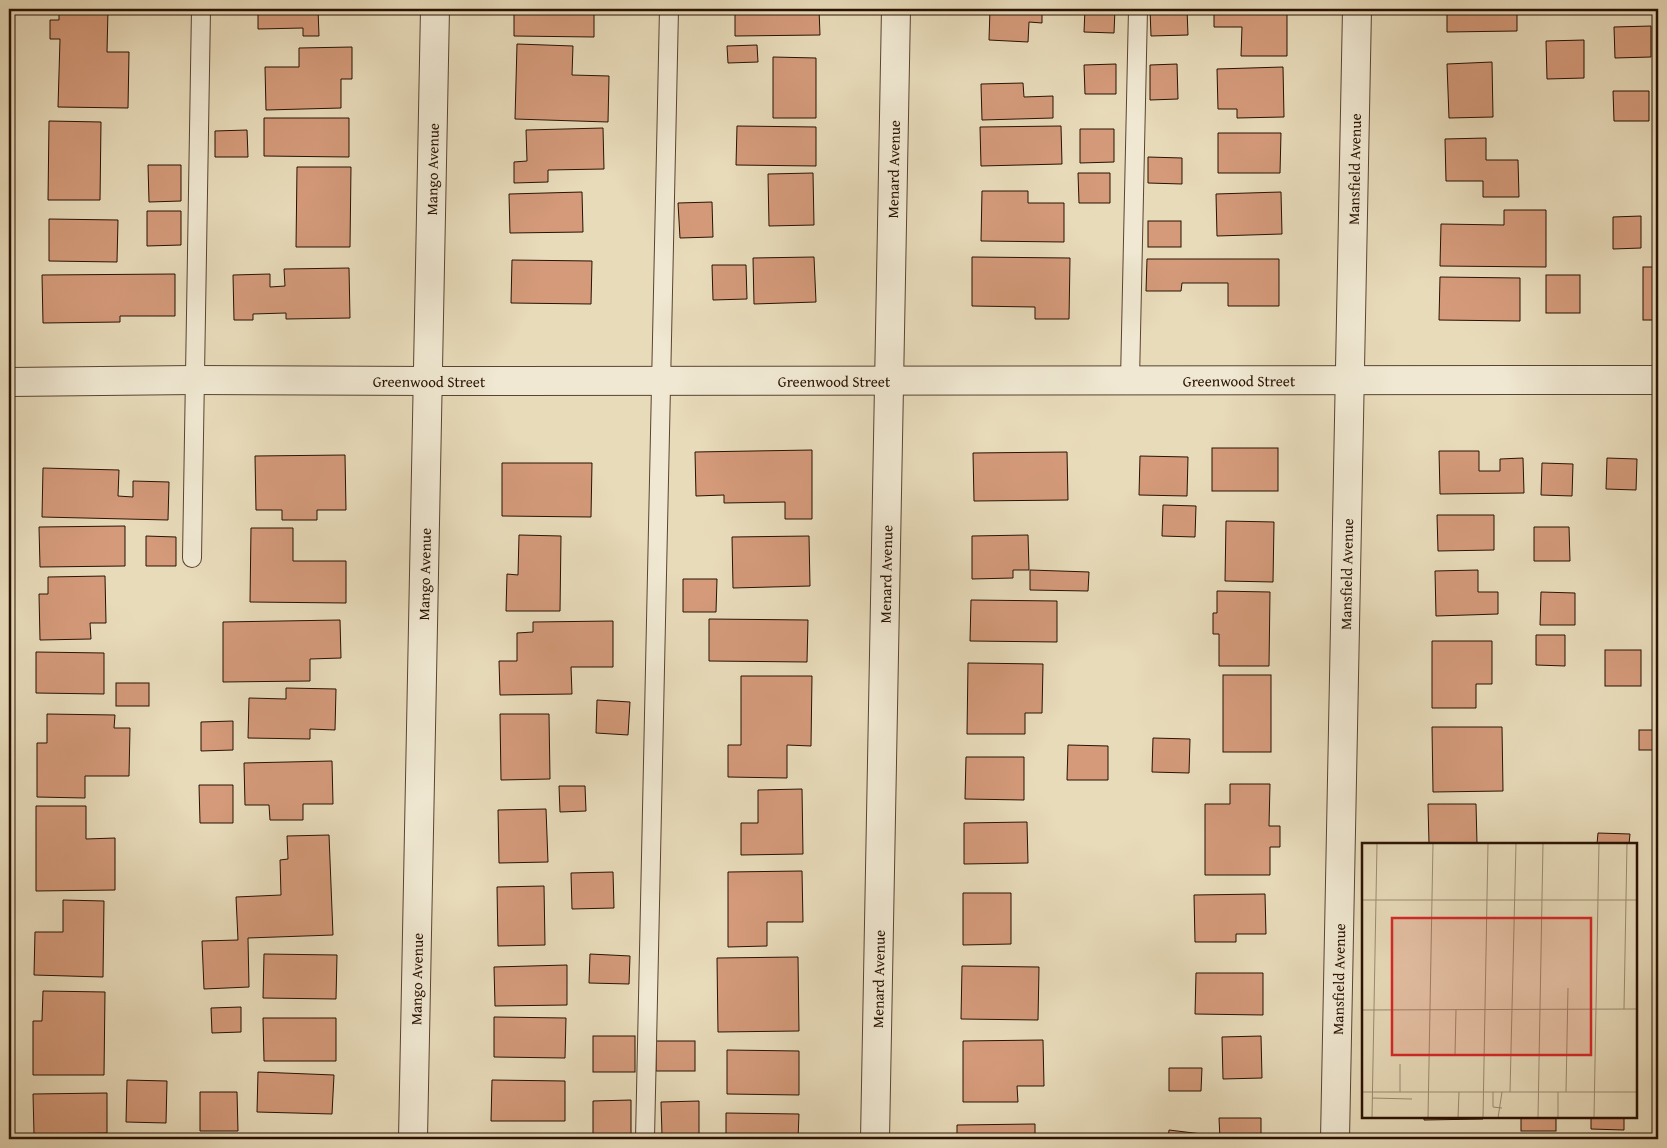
<svg xmlns="http://www.w3.org/2000/svg" width="1667" height="1148" viewBox="0 0 1667 1148" font-family="'Gentium Book Plus',serif">
<rect width="100%" height="100%" fill="#e8dbba"/>
<filter id="stains"><feTurbulence type="fractalNoise" baseFrequency=".004" numOctaves="4"/><feColorMatrix values="0 0 0 0 .2 0 0 0 0 .09 0 0 0 0 .02 0 0 0 .5 -.17"/></filter>
<radialGradient id="worn" r=".72"><stop offset=".6" stop-color="#630" stop-opacity="0"/><stop offset="1" stop-color="#630" stop-opacity=".3"/></radialGradient>
<g fill="#d49a7a" stroke="#291203">
<path d="M59,9H108L107,52H129L128,108L58,107L60,39H50V20H59Z"/>
<path d="M258,9H318L319,36H303V28L258,29Z"/>
<path d="M514,9H594V37L514,36Z"/>
<path d="M735,9H819L820,35L735,36Z"/>
<path d="M990,9H1042V23L1029,22L1028,42L989,40Z"/>
<path d="M1085,9H1115L1114,33L1084,32Z"/>
<path d="M1150,9H1187L1188,35L1151,36Z"/>
<path d="M1214,9H1287V56H1241L1242,27H1214Z"/>
<path d="M1447,9H1517V31L1447,32Z"/>
<path d="M1651,26V57L1615,58L1614,27Z"/>
<path d="M1584,40V78L1547,79L1546,41Z"/>
<path d="M517,44L573,46L572,75L609,76L608,122L515,119Z"/>
<path d="M757,45L758,62L728,63L727,46Z"/>
<path d="M352,47V79H341V108L266,110L265,67H299V48Z"/>
<path d="M773,57L816,58V118H773Z"/>
<path d="M1492,62L1493,117L1449,118L1447,64Z"/>
<path d="M1116,64V94H1085L1084,65Z"/>
<path d="M1177,64L1178,99L1150,100V65Z"/>
<path d="M1283,67L1284,117L1237,118V109H1218L1217,69Z"/>
<path d="M1023,83L1024,97L1053,96V118L982,120L981,84Z"/>
<path d="M1613,91H1649V121H1614Z"/>
<path d="M264,118H349V157L264,156Z"/>
<path d="M49,121L101,122L100,200H48Z"/>
<path d="M737,126L816,127V166L736,165Z"/>
<path d="M1061,126L1062,164L981,166L980,127Z"/>
<path d="M603,128L604,169L548,170V182L514,183V162L527,161L526,130Z"/>
<path d="M1080,129H1114V162L1080,163Z"/>
<path d="M247,130L248,157H215V131Z"/>
<path d="M1218,133H1281L1280,173H1218Z"/>
<path d="M1486,138V160H1518L1519,197H1483V181H1446L1445,139Z"/>
<path d="M1148,157L1182,158V184L1148,183Z"/>
<path d="M148,165H181V201L149,202Z"/>
<path d="M297,167H351L350,247H296Z"/>
<path d="M813,173L814,225L769,226L768,174Z"/>
<path d="M1078,173H1110V203H1079Z"/>
<path d="M982,191H1028V203H1064V242L981,241Z"/>
<path d="M582,192L583,232L510,233L509,194Z"/>
<path d="M1281,192L1282,234L1217,236L1216,194Z"/>
<path d="M712,202L713,237L680,238L678,203Z"/>
<path d="M1504,210H1546V267L1440,266L1441,224L1504,225Z"/>
<path d="M147,211H181V245L147,246Z"/>
<path d="M1641,216V248L1613,249V217Z"/>
<path d="M49,219L118,220L117,262L49,261Z"/>
<rect x="1148" y="221" width="33" height="26"/>
<path d="M814,257L816,302L754,304L753,258Z"/>
<path d="M972,257L1070,258L1069,319H1035V307L972,306Z"/>
<path d="M1147,259H1279V306H1228V283H1182L1181,291H1146Z"/>
<path d="M512,260L592,261L591,304L511,303Z"/>
<path d="M712,265H746L747,299L713,300Z"/>
<rect x="1643" y="267" width="15" height="53"/>
<path d="M349,268L350,318L286,319V313L253,314V320H234L233,275L270,274V287L285,286L284,269Z"/>
<path d="M175,274V316H120V322L43,323L42,275Z"/>
<rect x="1546" y="275" width="34" height="38"/>
<path d="M1440,277L1520,278V321L1439,320Z"/>
<rect x="1212" y="448" width="66" height="43"/>
<path d="M812,450V519H785V502L724,503V495L696,496L695,452Z"/>
<path d="M1439,451H1479V471H1500V459L1523,458L1524,493L1440,494Z"/>
<path d="M1067,452L1068,500L974,501L973,453Z"/>
<path d="M345,455L346,510H317V520H282V510H256L255,456Z"/>
<path d="M1140,456L1188,457L1187,496L1139,495Z"/>
<path d="M1607,458L1637,459L1636,490L1606,489Z"/>
<path d="M502,463H592L591,517L502,516Z"/>
<path d="M1542,463L1573,464L1572,496L1541,495Z"/>
<path d="M43,468L119,470L118,496L133,497V481L169,482L168,520L42,517Z"/>
<path d="M1163,505L1196,506L1195,537L1162,536Z"/>
<path d="M1437,515H1494V550L1438,551Z"/>
<path d="M1226,521L1274,522L1273,582L1225,581Z"/>
<path d="M125,526V566L40,567L39,527Z"/>
<path d="M1534,527H1569L1570,561H1534Z"/>
<path d="M251,528H293V561H346V603L250,602Z"/>
<path d="M519,535L561,536L560,611H506L507,574L518,575Z"/>
<path d="M1028,535L1029,570H1013V578L972,579V536Z"/>
<path d="M146,536L176,537V566H146Z"/>
<path d="M809,536L810,586L733,588L732,537Z"/>
<path d="M1030,570L1089,572L1088,591L1030,590Z"/>
<path d="M1478,570V592H1498V614L1436,616L1435,571Z"/>
<path d="M105,576L106,623H90L91,639L40,640L39,594H48V577Z"/>
<path d="M683,579H717L716,612H683Z"/>
<path d="M1217,591L1270,592L1269,666H1219V634H1213V613H1217Z"/>
<path d="M1541,592L1575,593V625H1540Z"/>
<path d="M971,600L1057,601V642L970,641Z"/>
<path d="M709,619L808,620L807,662L709,661Z"/>
<path d="M340,620L341,658L310,659V681L223,682V622Z"/>
<path d="M613,621V667H571L572,694L500,695L499,661H517V633L533,632V622Z"/>
<path d="M1536,635H1565V666L1536,665Z"/>
<path d="M1432,641H1492V684H1476V708H1432Z"/>
<rect x="1605" y="650" width="36" height="36"/>
<path d="M36,652L104,653V694L36,693Z"/>
<path d="M968,663L1043,664L1042,713H1025V734H967Z"/>
<rect x="1223" y="675" width="48" height="77"/>
<path d="M741,676H812L811,746L787,745V778L728,777V745H741Z"/>
<rect x="116" y="683" width="33" height="23"/>
<path d="M286,688L336,689L335,730L310,729V739L248,738L249,698L286,699Z"/>
<path d="M597,700L630,702L628,735L596,733Z"/>
<path d="M47,714L115,715L114,728H130L129,776H85V798L37,797V743H47Z"/>
<path d="M500,714H549L550,779L501,780Z"/>
<path d="M233,721V750L201,751V722Z"/>
<path d="M1432,727H1502L1503,791L1433,792Z"/>
<rect x="1639" y="730" width="19" height="20"/>
<path d="M1153,738L1190,739L1189,773L1152,772Z"/>
<path d="M1068,745L1108,746V780H1067Z"/>
<path d="M966,757H1024V800L965,799Z"/>
<path d="M332,761L333,804H303V820H270L269,805H245L244,763Z"/>
<path d="M1230,784H1270L1269,826H1280V847H1270V875H1205V804H1230Z"/>
<path d="M199,785H233V823H200Z"/>
<path d="M559,786H585L586,811L560,812Z"/>
<path d="M802,789L803,854L741,855V823H758V790Z"/>
<path d="M1428,804H1476L1477,844H1429Z"/>
<path d="M36,806H86V839L115,838V890L36,891Z"/>
<path d="M546,809L548,862L499,863L498,810Z"/>
<path d="M1027,822L1028,863L964,864V823Z"/>
<path d="M1598,833L1630,834L1629,844H1597Z"/>
<path d="M329,835L333,935L248,938L249,987L204,989L202,941L238,940L236,897L281,895L280,860L288,859L287,836Z"/>
<path d="M802,871L803,922H767V946L728,947V872Z"/>
<path d="M613,872L614,908L572,909L571,873Z"/>
<path d="M544,886L545,945L498,946L497,887Z"/>
<path d="M963,893H1011V944L963,945Z"/>
<path d="M1265,894L1266,934H1236V942H1195L1194,895Z"/>
<path d="M63,900L104,901L103,977L34,975L35,932H63Z"/>
<path d="M264,954L337,955L336,999L263,998Z"/>
<path d="M590,954L630,956L629,984L589,983Z"/>
<path d="M798,957L799,1031L718,1032L717,958Z"/>
<path d="M567,965V1005L495,1006L494,967Z"/>
<path d="M962,966L1039,967L1038,1020L961,1019Z"/>
<path d="M1196,973H1263V1015L1195,1014Z"/>
<path d="M43,991L105,992L104,1075H33V1021H42Z"/>
<path d="M241,1007V1032L212,1033L211,1008Z"/>
<path d="M494,1017L566,1018L565,1058L494,1057Z"/>
<path d="M263,1018H336V1061H264Z"/>
<rect x="593" y="1036" width="42" height="36"/>
<path d="M1261,1036L1262,1078L1223,1079L1222,1037Z"/>
<path d="M1043,1040L1044,1086H1017L1018,1102H963V1041Z"/>
<rect x="656" y="1041" width="39" height="30"/>
<path d="M727,1050L799,1051V1095L727,1094Z"/>
<path d="M1169,1068H1202L1201,1091H1169Z"/>
<path d="M258,1072L334,1075L332,1114L257,1112Z"/>
<path d="M127,1080L167,1081L166,1123L126,1122Z"/>
<path d="M492,1080L565,1081V1121H491Z"/>
<path d="M200,1092H237L238,1131H200Z"/>
<path d="M107,1093V1133L34,1134L33,1094Z"/>
<path d="M631,1100V1135L593,1136V1101Z"/>
<path d="M699,1101V1134L662,1135L661,1102Z"/>
<path d="M726,1113L799,1114L798,1139H726Z"/>
<path d="M1424,1117H1482L1483,1119L1424,1120Z"/>
<rect x="1521" y="1117" width="35" height="14"/>
<path d="M1591,1117H1624V1130L1591,1129Z"/>
<path d="M1219,1118H1261V1139H1220Z"/>
<path d="M1035,1124V1139H957V1125Z"/>
<path d="M1169,1130L1202,1134V1139H1168Z"/>
<rect x="194" y="1135" width="34" height="4"/>
<path d="M1523,1136L1559,1137V1139H1523Z"/>
</g>
<g fill="none" stroke-linecap="round" stroke-linejoin="round">
<g stroke="#594431" stroke-width="20">
<g id="lane">
<path d="M1130,380L1138,9"/>
<path d="M192,558L201,9"/>
<path d="M645,1139L669,9"/>
</g>
</g>
<g stroke="#594431" stroke-width="30">
<g id="street">
<path id="s1" d="M9,382L194,380L428,381L1658,380"/>
<path id="s2" d="M413,1139L435,9"/>
<path id="s3" d="M875,1139L896,9"/>
<path id="s4" d="M1335,1139L1357,9"/>
</g>
</g>
<use href="#lane" stroke="#f0e8d2" stroke-width="18"/>
<use href="#street" stroke="#f0e8d2" stroke-width="28"/>
</g>
<g text-anchor="middle" dominant-baseline="central" stroke-width="4" stroke-linejoin="round" paint-order="stroke">
<g font-size="15" fill="#291203" stroke="#f0e8d2">
<text stroke="none"><textPath href="#s2" startOffset="970">Mango Avenue</textPath></text>
<text stroke="none"><textPath href="#s3" startOffset="970">Menard Avenue</textPath></text>
<text stroke="none"><textPath href="#s4" startOffset="970">Mansfield Avenue</textPath></text>
<text stroke="none"><textPath href="#s1" startOffset="825">Greenwood Street</textPath></text>
<text stroke="none"><textPath href="#s1" startOffset="1230">Greenwood Street</textPath></text>
<text stroke="none"><textPath href="#s1" startOffset="420">Greenwood Street</textPath></text>
<text stroke="none"><textPath href="#s2" startOffset="565">Mango Avenue</textPath></text>
<text stroke="none"><textPath href="#s3" startOffset="565">Menard Avenue</textPath></text>
<text stroke="none"><textPath href="#s4" startOffset="565">Mansfield Avenue</textPath></text>
<text stroke="none"><textPath href="#s2" startOffset="160">Mango Avenue</textPath></text>
<text stroke="none"><textPath href="#s3" startOffset="160">Menard Avenue</textPath></text>
<text stroke="none"><textPath href="#s4" startOffset="160">Mansfield Avenue</textPath></text>
</g>
</g>
<g transform="translate(1362 843)">
<rect width="275" height="275" fill="#e8dbba"/>
<path fill="none" stroke="#9c8b71" stroke-width="1" d="M0,57H275M262,166L265,0M0,167L275,166M93,212L94,167M0,249H275M38,249V221M131,249V264L140,265M148,249L154,0M204,249L206,145M10,255L50,256M10,275L15,0M66,275L71,0M96,275L97,249M121,275L126,0M136,275L140,249M176,275L181,0M196,275V249M232,275L237,0"/>
<path fill="#d62828" fill-opacity="0.15" stroke="#d62828" stroke-width="2.5" d="M30,75H229V212H30Z"/>
<rect width="275" height="275" fill="none" stroke="#291203" stroke-width="2.5"/>
</g>
<rect width="1667" height="1148" fill="none" stroke="#e8dbba" stroke-width="30"/>
<rect x="10" y="10" width="1647" height="1128" fill="none" stroke="#291203" stroke-width="2.5"/>
<rect x="15" y="15" width="1637" height="1118" fill="none" stroke="#291203"/>
<rect width="100%" height="100%" filter="url(#stains)"/>
<rect width="100%" height="100%" fill="url(#worn)"/>
</svg>
